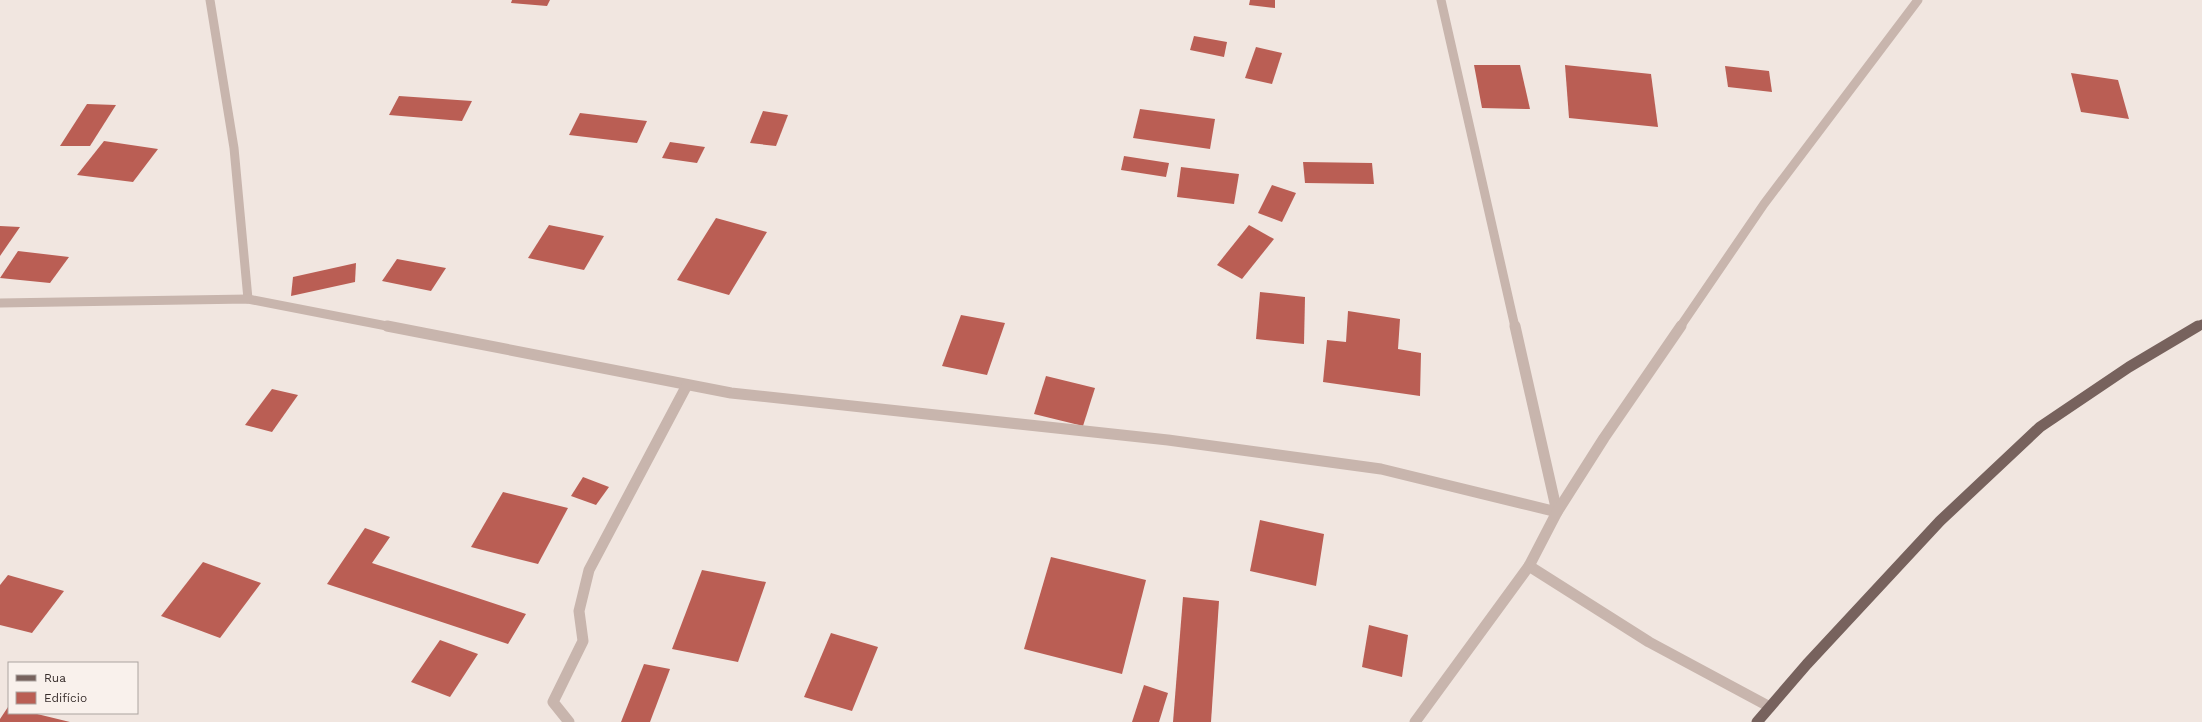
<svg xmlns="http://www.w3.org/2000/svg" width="2202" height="722" viewBox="0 0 2202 722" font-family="'Work Sans',sans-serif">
<rect width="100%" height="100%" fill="#f1e6e0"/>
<g fill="#ba5e54">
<path d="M512,0H550L547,6L511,3Z"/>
<path d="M1250,0H1275V8L1249,5Z"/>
<path d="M1194,36L1227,42L1224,57L1190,50Z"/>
<path d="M1256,47L1282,53L1272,84L1245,78Z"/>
<path d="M1474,65H1520L1530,109L1482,108Z"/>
<path d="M1565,65L1651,74L1658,127L1569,118Z"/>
<path d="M1725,66L1769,71L1772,92L1728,87Z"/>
<path d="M2071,73L2118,80L2129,119L2081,112Z"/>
<path d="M399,96L472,101L462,121L389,115Z"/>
<path d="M87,104L116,105L90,146H60Z"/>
<path d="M1140,109L1215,119L1210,149L1133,138Z"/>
<path d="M763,111L788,115L776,146L750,143Z"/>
<path d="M580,113L647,121L637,143L569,135Z"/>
<path d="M104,141L158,149L133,182L77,175Z"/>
<path d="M670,142L705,147L697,163L662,158Z"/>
<path d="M1124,156L1169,163L1166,177L1121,170Z"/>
<path d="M1303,162L1372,163L1374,184L1305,183Z"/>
<path d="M1181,167L1239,174L1234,204L1177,197Z"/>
<path d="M1272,185L1296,193L1282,222L1258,213Z"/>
<path d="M716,218L767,232L729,295L677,280Z"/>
<path d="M549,225L604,236L584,270L528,258Z"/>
<path d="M1249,225L1274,239L1242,279L1217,265Z"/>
<path d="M0,226L20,227L0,256Z"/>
<path d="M18,251L69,257L50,283L0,278Z"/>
<path d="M397,259L446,268L431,291L382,281Z"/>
<path d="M356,263L355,282L291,296L293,277Z"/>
<path d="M1260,292L1305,297L1304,344L1256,339Z"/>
<path d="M1348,311L1400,319L1398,349L1421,353L1420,396L1323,382L1327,340L1346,342Z"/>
<path d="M961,315L1005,323L987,375L942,366Z"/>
<path d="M1046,376L1095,388L1083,426L1034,414Z"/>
<path d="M272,389L298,395L272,432L245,425Z"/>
<path d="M583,477L609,487L596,505L571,496Z"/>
<path d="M503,492L568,508L538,564L471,547Z"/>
<path d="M1260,520L1324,534L1316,586L1250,571Z"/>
<path d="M365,528L390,537L372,563L526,614L508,644L327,584Z"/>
<path d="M1051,557L1146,580L1122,674L1024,649Z"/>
<path d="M203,562L261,583L220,638L161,616Z"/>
<path d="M702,570L766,582L738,662L672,649Z"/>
<path d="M8,575L64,591L32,633L0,625V585Z"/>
<path d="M1183,597L1219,601L1211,722H1173Z"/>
<path d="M1369,625L1408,635L1402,677L1362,667Z"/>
<path d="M831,633L878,647L852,711L804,697Z"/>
<path d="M440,640L478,654L450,697L411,682Z"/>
<path d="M644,664L670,669L650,722H621Z"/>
<path d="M1144,685L1168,693L1159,722H1132Z"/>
<path d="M8,707L9,713H33L70,722H0V719Z"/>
</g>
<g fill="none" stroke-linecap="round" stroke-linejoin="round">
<g stroke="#c8b5ad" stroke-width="9">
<path d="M210,0L234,148L248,299"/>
<path d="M1441,0L1515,327"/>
<path d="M0,303L248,299L392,327"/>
<path d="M1680,327L1764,204L1918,0"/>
</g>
<g stroke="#c8b5ad" stroke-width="11">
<path d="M387,326L731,393L1168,440L1381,469L1557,512L1515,326"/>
<path d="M1529,566L1649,642L1770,707"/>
<path d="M569,722L553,702L583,641L579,611L589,570L687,385"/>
<path d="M1415,722L1529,566L1557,512L1604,438L1681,326"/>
</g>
<path stroke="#77625d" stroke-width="9" d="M2197,327L2202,324"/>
<path stroke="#77625d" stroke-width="11" d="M1757,722L1807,664L1940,521L2040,427L2129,367L2198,326"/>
</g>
<rect x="8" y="662" width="130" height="52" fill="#f9f1ec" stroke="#aba39f"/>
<rect x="16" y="675" width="20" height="6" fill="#77625d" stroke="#aba39f"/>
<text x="44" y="682" font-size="12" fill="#372d2b">Rua</text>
<rect x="16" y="692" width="20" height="12" fill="#ba5e54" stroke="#aba39f"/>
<text x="44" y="702" font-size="12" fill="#372d2b">Edifício</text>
</svg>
